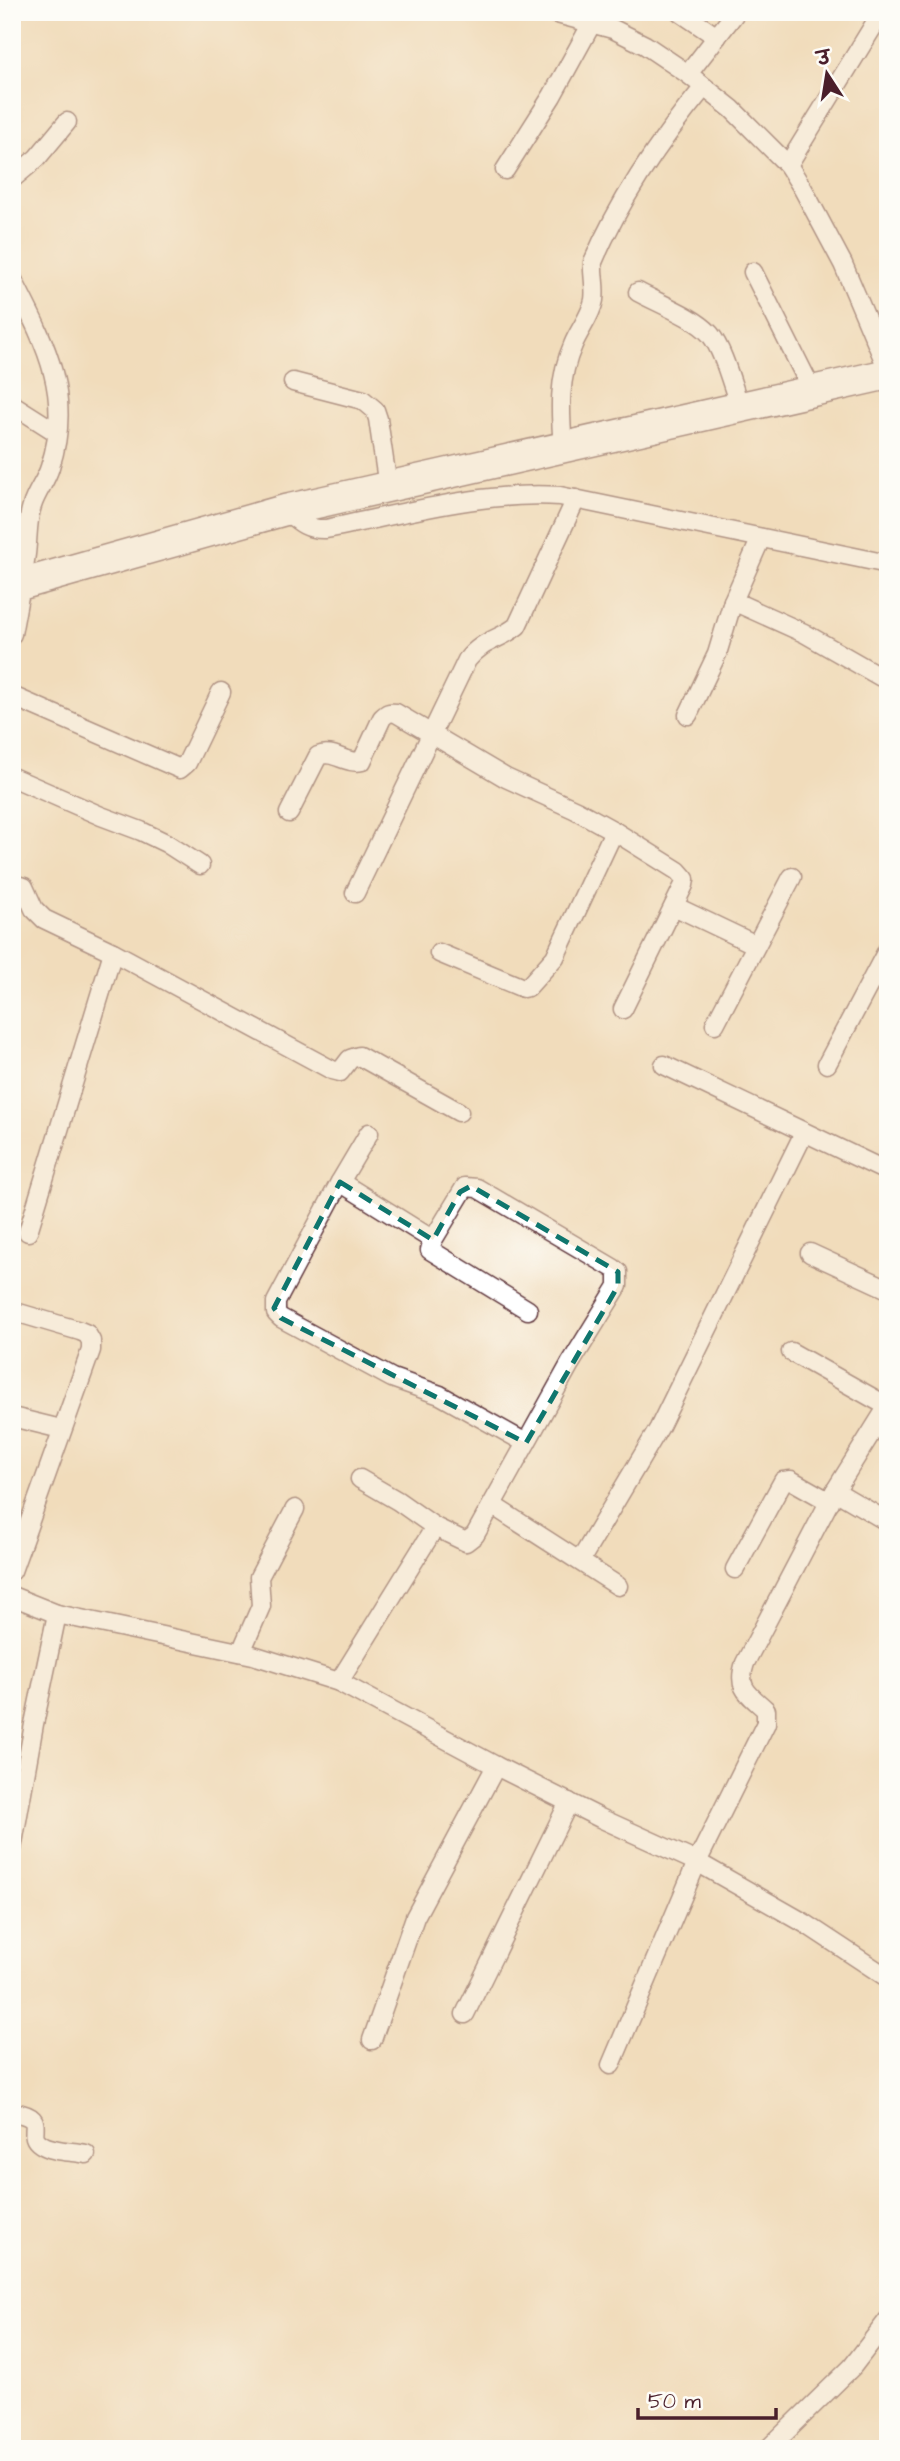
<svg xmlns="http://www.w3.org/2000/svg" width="900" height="2461" viewBox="0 0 900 2461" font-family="'Architects Daughter','Playpen Sans Deva',sans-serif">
<rect width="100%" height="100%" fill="#fdfcf7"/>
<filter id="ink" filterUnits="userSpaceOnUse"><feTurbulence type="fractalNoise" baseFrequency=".0143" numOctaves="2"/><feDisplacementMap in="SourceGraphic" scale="14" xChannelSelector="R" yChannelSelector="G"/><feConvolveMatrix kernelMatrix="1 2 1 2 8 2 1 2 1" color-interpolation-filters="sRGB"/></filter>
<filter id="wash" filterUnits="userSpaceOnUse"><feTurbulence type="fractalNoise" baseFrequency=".00686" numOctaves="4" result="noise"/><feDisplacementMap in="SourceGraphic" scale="28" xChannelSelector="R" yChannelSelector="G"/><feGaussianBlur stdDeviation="1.57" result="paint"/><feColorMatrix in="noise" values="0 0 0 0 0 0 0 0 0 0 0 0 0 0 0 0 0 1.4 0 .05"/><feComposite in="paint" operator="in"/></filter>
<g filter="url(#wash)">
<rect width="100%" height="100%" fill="#f1dcbb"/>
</g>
<g filter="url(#ink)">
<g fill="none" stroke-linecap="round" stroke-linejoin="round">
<g stroke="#633b41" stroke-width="21">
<g id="minor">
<path d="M550,12L613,29L645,45L688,74"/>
<path d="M680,12L717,37"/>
<path d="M736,12L688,74L732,109L788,165L803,189L843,264L888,370"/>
<path d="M788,165L882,12"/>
<path d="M505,170L552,96L592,23"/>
<path d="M12,179L37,158L67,122"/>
<path d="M753,272L812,390"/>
<path d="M12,278C44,341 74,394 50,467C46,481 36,492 32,506C27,520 28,539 26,554C22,581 17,607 12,634"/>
<path d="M638,292C658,303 695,317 710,334C724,351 732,386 740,407"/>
<path d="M293,382L363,400L375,410L378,419L388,487"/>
<path d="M12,404L56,432"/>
<path d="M563,447C560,412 558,378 573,345C579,330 591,316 594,300C596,287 592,275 593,262C620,199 661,139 704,87"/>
<path d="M285,510C299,522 307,530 326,529C403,514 482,491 560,496L888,564"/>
<path d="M733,601L804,633L881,677"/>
<path d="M12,696L180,769L187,763L221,692"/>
<path d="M688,715L717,654L733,601L761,538"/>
<path d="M12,777L101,816L141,831L166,843L200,865"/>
<path d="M289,813L318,756C333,749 346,765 362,761L382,718C387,713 389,712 396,713L506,778L576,810L614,831L678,871L685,879L684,885L623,1009"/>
<path d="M12,884L24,887L34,909L44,919L113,952L332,1070L340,1072L350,1059L359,1056L459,1112"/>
<path d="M355,893L467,660C484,639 498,641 517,626L576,499"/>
<path d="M674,906L756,945"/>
<path d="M439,953L523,988L528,987L555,957L614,831"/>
<path d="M715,1024L792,877"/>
<path d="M827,1064L888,949"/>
<path d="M664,1065L888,1172"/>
<path d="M369,1133L340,1182L276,1302V1313L281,1318L392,1378L440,1395L526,1443"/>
<path d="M340,1182L433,1240"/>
<path d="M28,1232L113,952"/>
<path d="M810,1253L888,1289"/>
<path d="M12,1311L80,1331L87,1334L91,1341V1350L12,1571"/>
<path d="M791,1352L887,1406"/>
<path d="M12,1417L61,1429"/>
<path d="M360,1479L398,1501L435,1527"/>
<path d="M835,1491L888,1522"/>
<path d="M492,1505L618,1586"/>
<path d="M580,1561L659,1428L804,1133"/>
<path d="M735,1569L783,1481L791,1480L830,1502"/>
<path d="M12,1596L57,1614L253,1655L339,1682L496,1766L600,1818L697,1862L806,1924L888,1978"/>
<path d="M241,1652L261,1606L259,1577L295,1509"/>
<path d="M339,1682L435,1527L466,1542L475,1535L570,1364L618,1286V1272L613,1268L477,1188L465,1187L433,1240L430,1250L528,1310"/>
<path d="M12,1849L34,1724L57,1614"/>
<path d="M465,2014L569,1802"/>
<path d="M372,2040L415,1917L496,1766"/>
<path d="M611,2065L697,1862L766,1723V1710C749,1694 736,1689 745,1663L835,1491L888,1406"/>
<path d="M12,2112C52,2118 23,2133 41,2144C52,2152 73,2151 86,2154"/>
<path d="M768,2449L852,2367L888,2320"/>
</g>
</g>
<g stroke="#633b41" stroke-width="33">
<path id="trunk" d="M12,587L285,510L888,374"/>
</g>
<use href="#minor" stroke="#fff" stroke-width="18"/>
<use href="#trunk" stroke="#fff" stroke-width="30"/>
</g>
</g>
<path d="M0 0H900V2461H0ZM340,1182L433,1240L460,1192L471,1186L618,1272V1286L526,1443L281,1318L274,1308Z" fill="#f1dcbb" fill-opacity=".55" fill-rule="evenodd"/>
<path fill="none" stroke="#0f766e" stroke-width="5" stroke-dasharray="14 9" stroke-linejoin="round" d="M340,1182L433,1240L460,1192L471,1186L618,1272V1286L526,1443L281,1318L274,1308Z"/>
<rect width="900" height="2461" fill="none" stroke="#fdfcf7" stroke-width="42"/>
<g transform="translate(827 74) rotate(348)" stroke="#fdfcf7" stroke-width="5" paint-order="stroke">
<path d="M0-5L12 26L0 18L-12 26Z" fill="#4a1f2b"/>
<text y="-10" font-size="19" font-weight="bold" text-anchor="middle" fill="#4a1f2b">उ</text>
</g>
<path d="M638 2408v10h138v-10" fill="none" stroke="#4a1f2b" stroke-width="3.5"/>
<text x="648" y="2408" font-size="21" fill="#4a1f2b" stroke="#fdfcf7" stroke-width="5" paint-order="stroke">50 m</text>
</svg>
